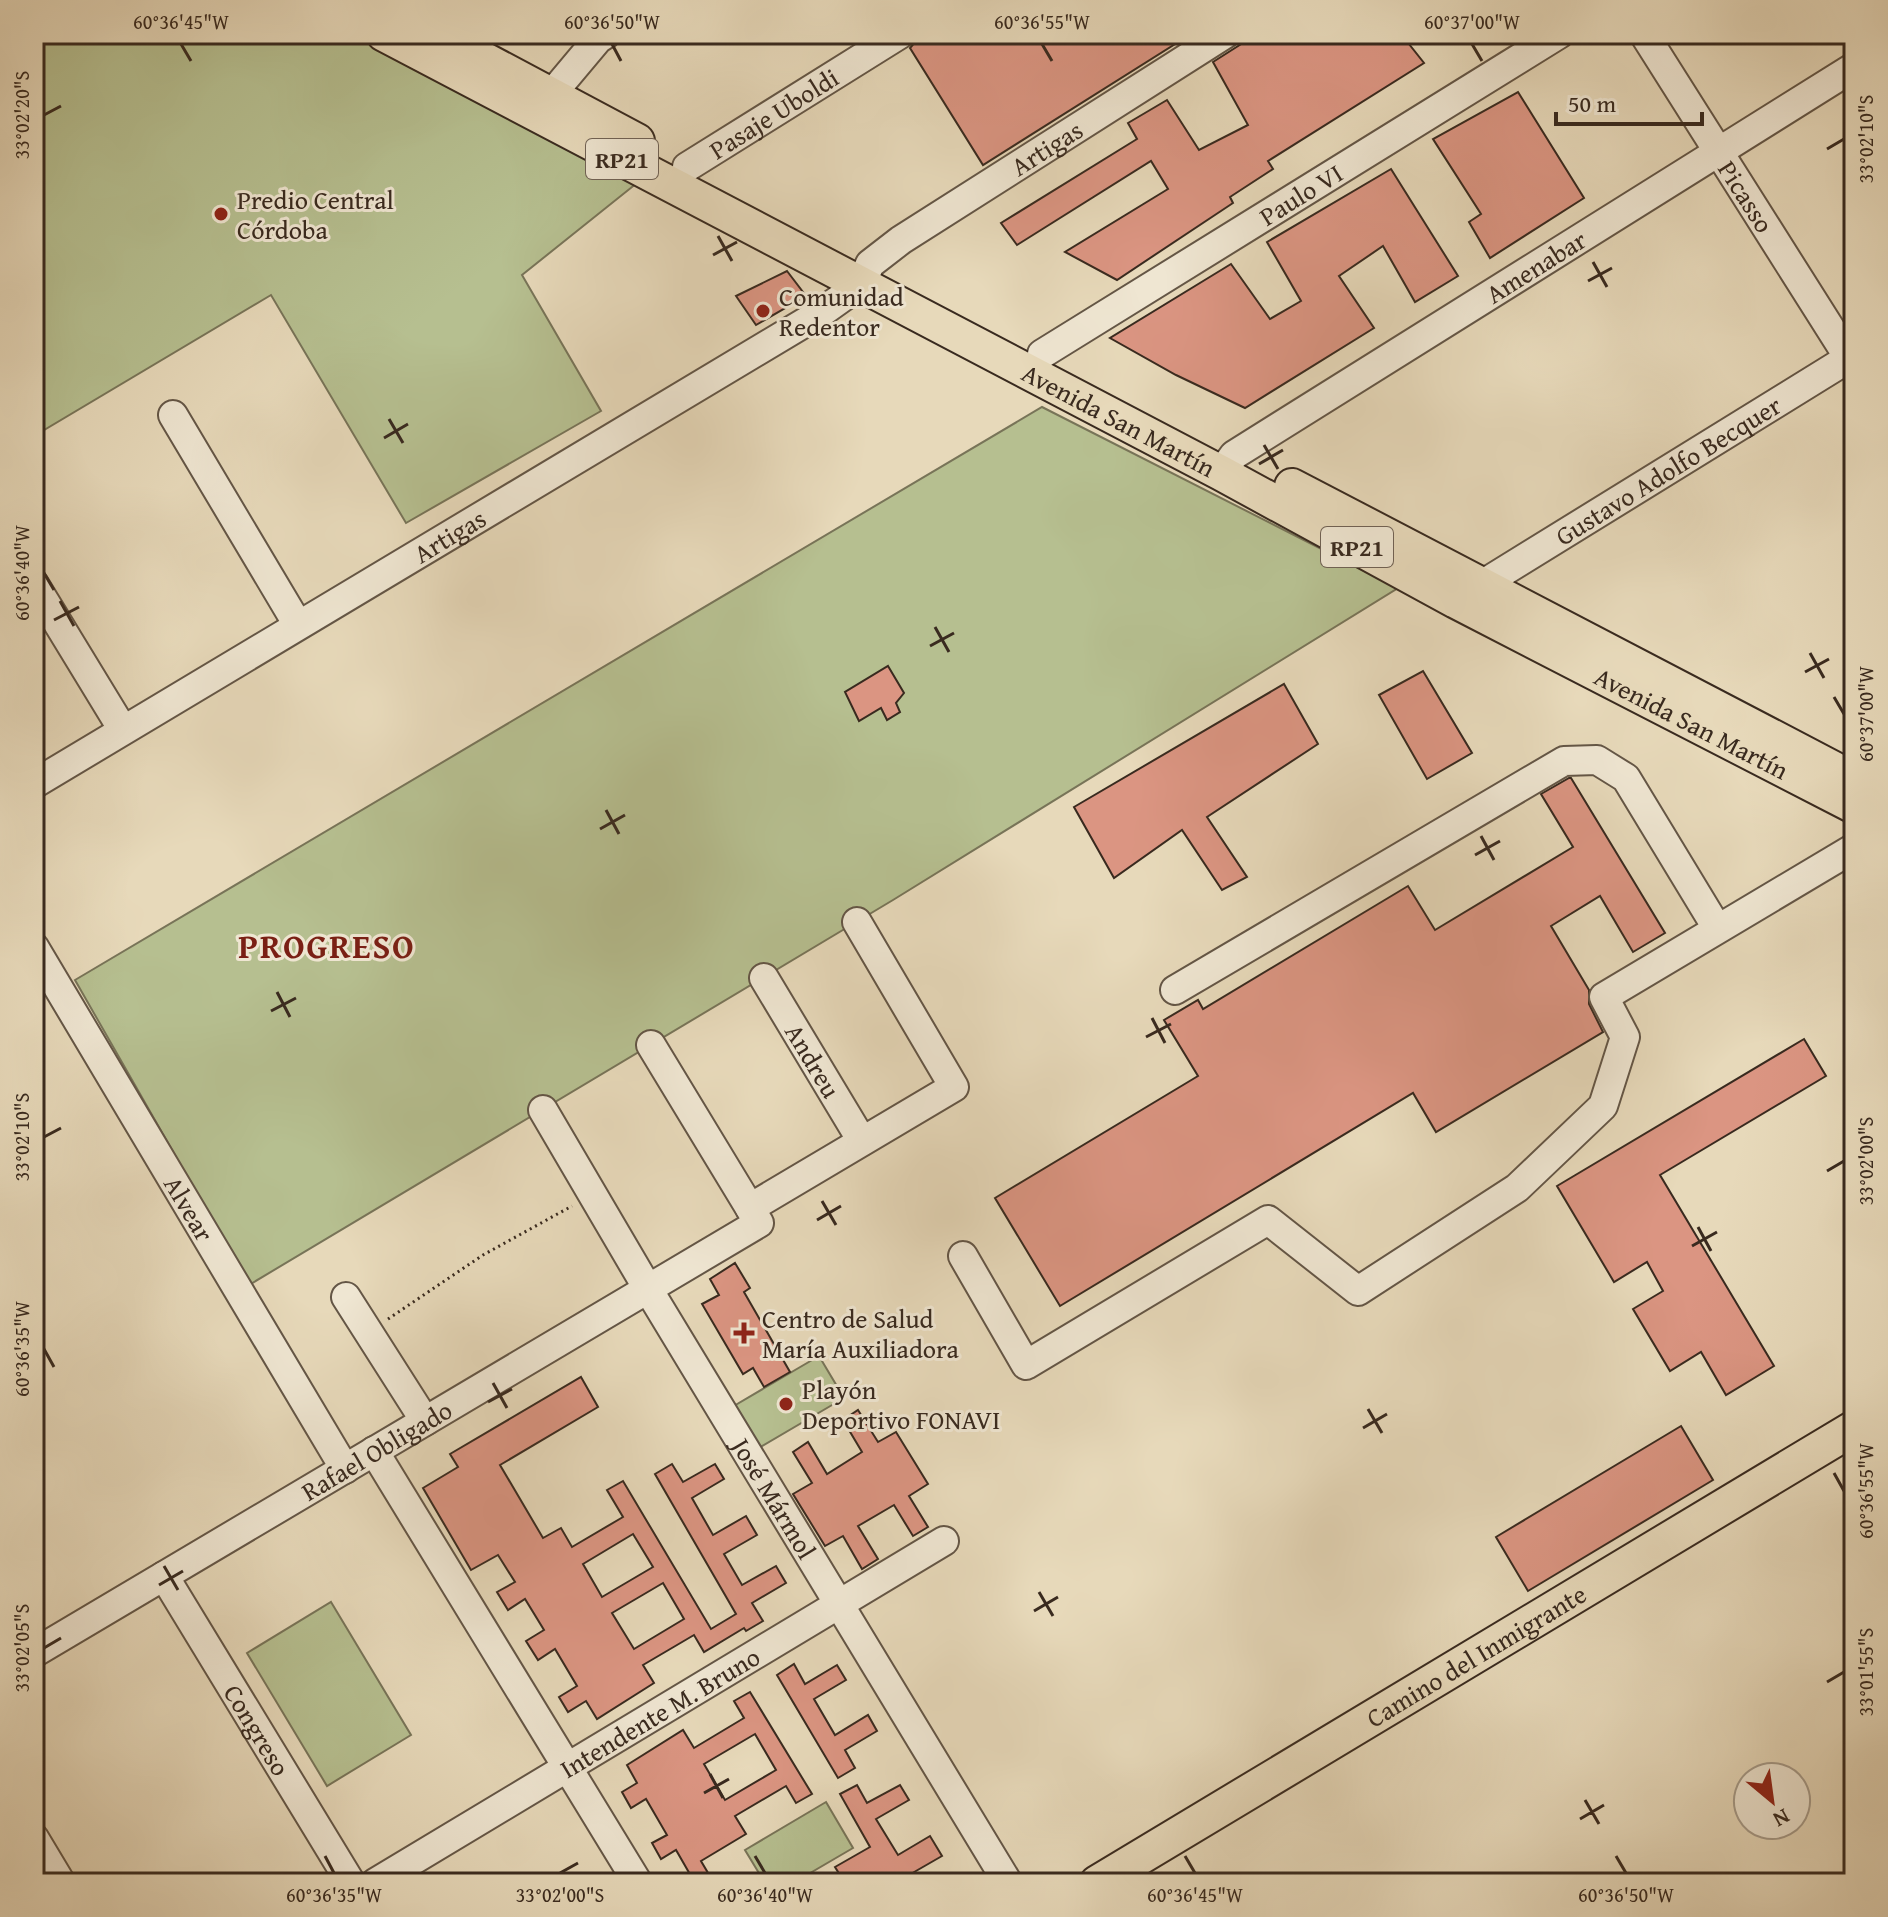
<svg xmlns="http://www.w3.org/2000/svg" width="1888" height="1917" viewBox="0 0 1888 1917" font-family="'Gentium Book Plus',serif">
<rect width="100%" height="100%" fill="#e7d9ba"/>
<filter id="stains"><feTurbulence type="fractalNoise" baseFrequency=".0025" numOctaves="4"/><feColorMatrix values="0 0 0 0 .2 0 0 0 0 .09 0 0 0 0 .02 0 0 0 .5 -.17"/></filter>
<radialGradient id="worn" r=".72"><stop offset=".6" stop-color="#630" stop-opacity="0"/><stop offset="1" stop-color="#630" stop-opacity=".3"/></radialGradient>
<g fill="#b6bf90" stroke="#787458" stroke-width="2">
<path d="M34,34H359L637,183L522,275L601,411L406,523L271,295L34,436Z"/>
<path d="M1042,407L1398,588L893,900L249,1285L75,980Z"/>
<path d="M819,1356L844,1398L752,1452L727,1410Z"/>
<path d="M331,1602L411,1735L327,1786L247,1653Z"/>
<path d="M826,1802L853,1848L793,1883H765L745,1850Z"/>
</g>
<g fill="#db9582" stroke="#392a1f" stroke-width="2" fill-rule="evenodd">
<path d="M922,34H1191L983,165L910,48Z"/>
<path d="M1257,34H1366L1372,43L1389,34H1401L1424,63L1268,161L1273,169L1230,197L1233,203L1117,280L1065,252L1168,189L1151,161L1017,245L1001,223L1137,139L1128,123L1167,100L1199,150L1248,125L1213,62Z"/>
<path d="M1518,92L1584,198L1490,258L1469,222L1481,214L1433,139Z"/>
<path d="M1391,169L1458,276L1415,302L1383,246L1339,276L1374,328L1245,408L1176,375L1110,338L1231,264L1270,319L1301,301L1267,242Z"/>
<path d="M787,271L806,296L756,325L736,296Z"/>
<path d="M888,666L904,693L896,703L900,712L887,720L881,708L859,721L845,692Z"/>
<path d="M1423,671L1472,753L1427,779L1379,695Z"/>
<path d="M1284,684L1318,744L1207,817L1247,877L1222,890L1182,830L1114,878L1074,807Z"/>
<path d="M1569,778H1571L1665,933L1633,952L1600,896L1551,926L1589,990V1004L1603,1032L1436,1132L1413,1093L1060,1306L995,1198L1198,1076L1164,1020L1198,1000L1203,1009L1408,886L1435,930L1573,847L1541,794Z"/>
<path d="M1804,1039L1826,1076L1660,1175L1774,1366L1726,1395L1701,1352L1670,1371L1633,1309L1663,1291L1647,1262L1614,1282L1557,1186Z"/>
<path d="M735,1263L750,1288L744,1292L790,1372L764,1387L753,1368L743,1374L702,1304L719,1295L710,1279Z"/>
<path d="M581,1377L598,1407L500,1465L543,1538L561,1528L572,1547L623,1517L607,1490L623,1481L711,1629L736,1614L655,1474L672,1464L683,1482L715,1464L724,1479L692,1498L713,1535L746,1516L757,1535L724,1554L742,1585L776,1566L786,1583L752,1603L763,1621L746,1631L744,1628L704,1652L694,1635L643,1665L654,1683L597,1719L586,1701L568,1712L559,1697L577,1686L555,1649L538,1660L526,1641L544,1630L525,1599L508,1610L497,1592L515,1582L498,1555L471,1570L423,1488L458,1467L450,1454ZM633,1534L653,1567L602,1597L583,1564ZM663,1583L684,1619L634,1649L612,1613Z"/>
<path d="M858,1410L878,1442L896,1432L928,1484L909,1496L928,1527L913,1536L894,1505L858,1526L878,1559L862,1569L843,1536L825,1546L793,1494L812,1483L793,1452L808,1442L827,1474L862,1452L843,1420Z"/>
<path d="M1681,1426L1713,1480L1528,1591L1496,1537Z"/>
<path d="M794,1664L805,1684L837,1665L846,1680L814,1699L835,1735L868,1715L877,1731L845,1750L855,1768L838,1778L777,1675Z"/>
<path d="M750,1692L812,1794L796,1803L786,1786L735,1816L746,1834L701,1861L714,1883H695L676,1850L661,1859L652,1843L667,1835L646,1799L631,1808L622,1792L637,1783L627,1765L683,1730L694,1748L744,1718L734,1701ZM755,1734L776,1770L725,1800L704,1764Z"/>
<path d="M857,1785L867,1803L900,1785L909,1800L876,1819L898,1855L930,1836L942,1856L909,1875L914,1883H845L835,1867L870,1847L840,1794Z"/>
</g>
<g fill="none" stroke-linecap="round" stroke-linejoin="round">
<g stroke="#645646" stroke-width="32">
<g id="minor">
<path id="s1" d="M1644,34L1849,358"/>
<path d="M551,95L598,39L606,34"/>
<path id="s2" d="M687,167L900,34"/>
<path id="s3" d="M1042,354L1559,34"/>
<path d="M173,415L298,625"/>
<path id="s4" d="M1221,473L1234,455L1854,67"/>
<path d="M34,584L123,730"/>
<path id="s5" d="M1467,594L1854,355"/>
<path id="s6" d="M34,784L819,314L861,284L870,264L901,240L1225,34"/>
<path id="s7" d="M34,947L345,1469"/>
<path id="s8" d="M764,978L862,1141"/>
<path d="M1175,990L1564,761L1597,760L1626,778L1717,928"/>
<path id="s9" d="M543,1110L648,1289L1008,1883"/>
<path d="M750,1208L954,1087L857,922"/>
<path d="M963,1256L1026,1365L1268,1220L1358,1291L1517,1188L1603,1106L1625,1037L1604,997L1854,848"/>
<path d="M346,1297L425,1421"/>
<path d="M374,1451L638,1883"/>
<path id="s10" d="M164,1576L351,1883"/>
<path id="s11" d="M34,1653L759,1223L651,1045"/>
<path d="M34,1838L61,1883"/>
<path id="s12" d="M375,1883L944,1541"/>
</g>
</g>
<g stroke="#392a1f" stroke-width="38">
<g id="major">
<path id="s13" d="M384,34L1221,473L1456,601L1854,806"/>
<path d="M436,34L637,141"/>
<path d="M1292,486L1834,769"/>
<path id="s14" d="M1097,1883L1854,1428"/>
</g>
</g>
<path stroke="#392a1f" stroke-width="3" stroke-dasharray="2 4" stroke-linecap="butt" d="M388,1319L483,1255L572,1206"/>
<use href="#minor" stroke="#efe6d2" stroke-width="28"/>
<use href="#major" stroke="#e7d9ba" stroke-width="34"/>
</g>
<path fill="none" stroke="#392a1f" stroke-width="3" d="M181,44L191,61M612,44L621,61M1042,44L1052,61M1472,44L1482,61M44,115L61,106M1827,149L1844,139M718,236L732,261M713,255L737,242M1593,262L1607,287M1588,281L1612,268M389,419L403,443M384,438L408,424M1264,445L1278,469M1259,464L1283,450M44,573L54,590M60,601L74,626M54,620L79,607M935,627L949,652M930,646L954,633M1810,653L1824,678M1805,672L1829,659M1834,697L1844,714M606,810L619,834M600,829L625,815M1481,836L1494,860M1475,855L1500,841M277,992L290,1017M271,1011L296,998M1152,1018L1165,1043M1146,1037L1171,1024M44,1137L61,1128M1827,1171L1844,1161M822,1201L836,1225M817,1220L841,1206M1698,1227L1711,1251M1692,1246L1717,1232M44,1349L54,1367M493,1383L507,1408M488,1402L512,1389M1368,1409L1382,1433M1363,1428L1387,1414M1834,1473L1844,1491M164,1566L178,1590M159,1585L183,1571M1039,1592L1053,1616M1034,1611L1058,1597M44,1648L61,1638M1827,1682L1844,1672M710,1774L723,1798M704,1793L729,1779M1585,1800L1599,1824M1580,1819L1604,1805M325,1856L334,1873M755,1856L765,1873M1185,1856L1195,1873M1616,1856L1626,1873M560,1873L578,1863"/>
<g fill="#8f2418" stroke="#efe6d2" stroke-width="3">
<circle cx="221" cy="214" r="8"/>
<circle cx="763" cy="311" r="8"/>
<path d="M740 1321h8v8h8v8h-8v8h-8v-8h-8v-8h8z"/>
<circle cx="786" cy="1404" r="8"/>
</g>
<g text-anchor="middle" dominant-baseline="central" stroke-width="6" stroke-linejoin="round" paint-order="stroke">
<g fill="#efe6d2" stroke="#706255" stroke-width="2">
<rect x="586" y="139" width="72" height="40" rx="6"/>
<rect x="1321" y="527" width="72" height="40" rx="6"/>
</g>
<g font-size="24" font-weight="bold" fill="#392a1f">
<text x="622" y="159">RP21</text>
<text x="1357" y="547">RP21</text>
</g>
<g font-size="26" fill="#392a1f" stroke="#efe6d2">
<text stroke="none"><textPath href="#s2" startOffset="102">Pasaje Uboldi</textPath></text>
<text stroke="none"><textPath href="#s6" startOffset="1200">Artigas</textPath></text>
<text stroke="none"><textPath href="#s3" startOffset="304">Paulo VI</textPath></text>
<text stroke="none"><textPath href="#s1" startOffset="192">Picasso</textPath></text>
<text stroke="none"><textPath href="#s4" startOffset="378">Amenabar</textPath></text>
<text stroke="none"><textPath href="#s13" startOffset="830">Avenida San Martín</textPath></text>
<text stroke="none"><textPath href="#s5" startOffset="236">Gustavo Adolfo Becquer</textPath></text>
<text stroke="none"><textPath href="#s6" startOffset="484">Artigas</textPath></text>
<text stroke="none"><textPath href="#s13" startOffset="1478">Avenida San Martín</textPath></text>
<text stroke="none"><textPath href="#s8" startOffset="96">Andreu</textPath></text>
<text stroke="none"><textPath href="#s7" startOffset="304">Alvear</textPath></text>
<text stroke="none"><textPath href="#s11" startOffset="398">Rafael Obligado</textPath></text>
<text stroke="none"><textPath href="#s9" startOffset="452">José Mármol</textPath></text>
<text stroke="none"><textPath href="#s14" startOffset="442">Camino del Inmigrante</textPath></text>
<text stroke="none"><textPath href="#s12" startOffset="332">Intendente M. Bruno</textPath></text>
<text stroke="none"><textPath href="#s10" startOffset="180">Congreso</textPath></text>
</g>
<g font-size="26" fill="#392a1f" stroke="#efe6d2" text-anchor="start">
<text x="237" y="199">Predio Central<tspan x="237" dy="30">Córdoba</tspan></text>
<text x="779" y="296">Comunidad<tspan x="779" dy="30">Redentor</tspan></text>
<text x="762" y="1318">Centro de Salud<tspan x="762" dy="30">María Auxiliadora</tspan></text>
<text x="802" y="1389">Playón<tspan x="802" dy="30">Deportivo FONAVI</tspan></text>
</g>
<g font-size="34" font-weight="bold" letter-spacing="2" fill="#7a1f14" stroke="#efe6d2">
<text x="327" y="945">PROGRESO</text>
</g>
</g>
<rect width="1888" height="1917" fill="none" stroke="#e7d9ba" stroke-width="88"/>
<g transform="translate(1772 1801) rotate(151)"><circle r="38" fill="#efe6d2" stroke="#a69b8a" stroke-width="2"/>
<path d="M0-6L14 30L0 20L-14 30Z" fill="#8f2418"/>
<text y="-12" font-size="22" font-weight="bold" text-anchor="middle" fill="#392a1f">N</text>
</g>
<path d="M1556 112v12h146v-12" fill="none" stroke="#392a1f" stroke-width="4"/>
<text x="1568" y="112" font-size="24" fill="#392a1f" stroke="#efe6d2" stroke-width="6" paint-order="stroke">50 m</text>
<rect x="44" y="44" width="1800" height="1829" fill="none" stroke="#392a1f" stroke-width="3"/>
<g font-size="20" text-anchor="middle" fill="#392a1f">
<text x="181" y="29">60°36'45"W</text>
<text x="612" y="29">60°36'50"W</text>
<text x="1042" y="29">60°36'55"W</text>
<text x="1472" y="29">60°37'00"W</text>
<text transform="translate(22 115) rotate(-90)" y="7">33°02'20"S</text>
<text transform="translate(1866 139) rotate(-90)" y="7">33°02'10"S</text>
<text transform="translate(22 573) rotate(-90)" y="7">60°36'40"W</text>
<text transform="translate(1866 714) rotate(-90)" y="7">60°37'00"W</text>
<text transform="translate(22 1137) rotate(-90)" y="7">33°02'10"S</text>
<text transform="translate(1866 1161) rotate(-90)" y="7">33°02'00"S</text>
<text transform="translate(22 1349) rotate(-90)" y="7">60°36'35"W</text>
<text transform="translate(1866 1491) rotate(-90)" y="7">60°36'55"W</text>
<text transform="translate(22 1648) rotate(-90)" y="7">33°02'05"S</text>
<text transform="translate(1866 1672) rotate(-90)" y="7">33°01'55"S</text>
<text x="334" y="1902">60°36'35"W</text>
<text x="560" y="1902">33°02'00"S</text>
<text x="765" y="1902">60°36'40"W</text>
<text x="1195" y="1902">60°36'45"W</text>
<text x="1626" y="1902">60°36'50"W</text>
</g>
<rect width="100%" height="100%" filter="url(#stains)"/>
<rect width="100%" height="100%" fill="url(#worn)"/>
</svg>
